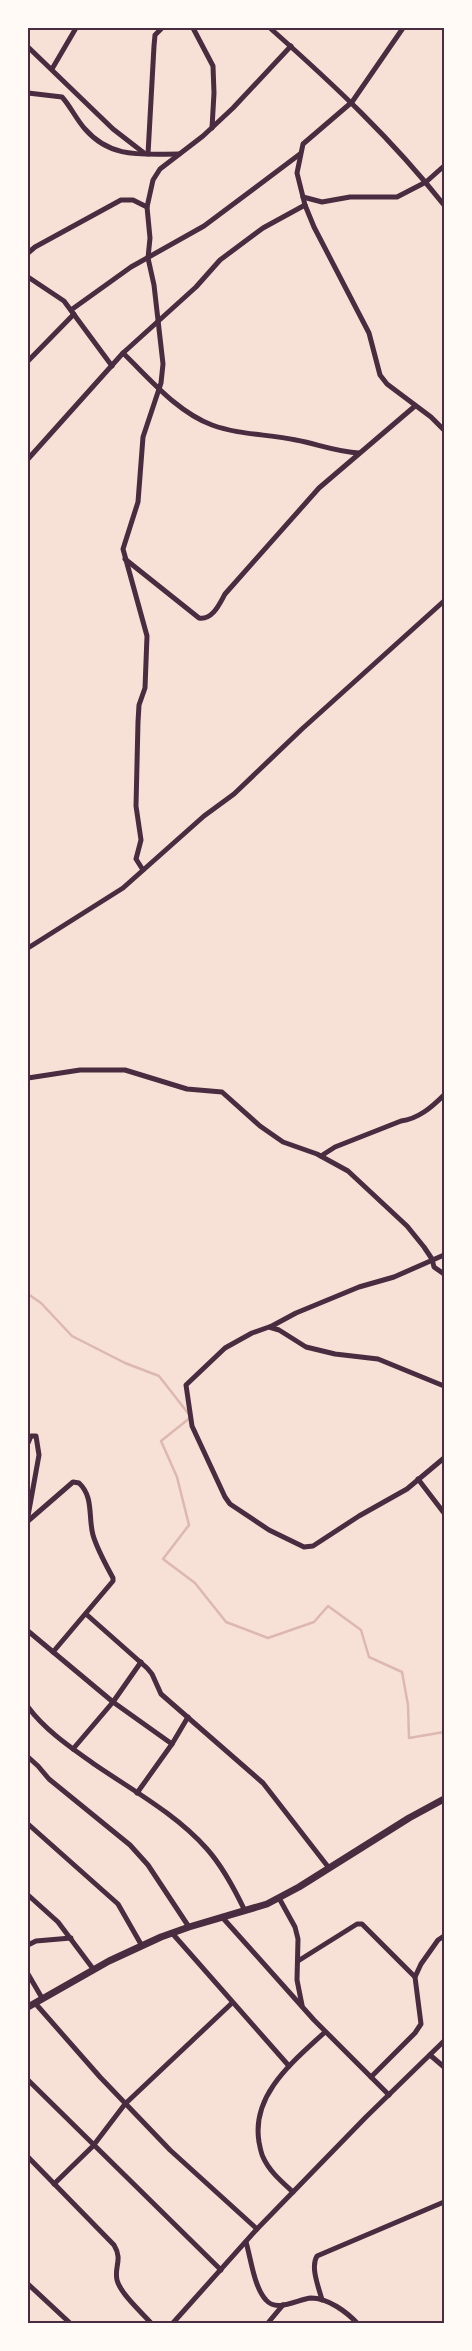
<svg xmlns="http://www.w3.org/2000/svg" width="472" height="2351" viewBox="0 0 472 2351" font-family="Rubik,sans-serif">
<rect width="100%" height="100%" fill="#f7e1d7"/>
<g fill="none" stroke-linecap="round" stroke-linejoin="round">
<path stroke="#dcb8b0" stroke-width="2.5" d="M28,1294L41,1303L72,1336L125,1363L159,1376L191,1417L161,1441L177,1477L189,1525L163,1559L195,1583L226,1622L268,1638L314,1622L328,1606L361,1630L369,1657L402,1672L408,1705L409,1738L444,1732"/>
<g stroke="#4a2c40" stroke-width="5">
<path d="M193,28L213,66L214,93L212,128"/>
<path d="M270,28C333,84 391,138 444,205"/>
<path d="M403,28L352,102L303,144L297,173L305,205L314,227L369,333L380,375L387,384L431,417L444,430"/>
<path d="M28,47L113,129L144,153"/>
<path d="M52,69L76,28"/>
<path d="M28,93L62,97C71,107 76,119 85,129C111,159 142,154 179,154"/>
<path d="M148,154L154,46L155,35L162,28"/>
<path d="M303,197L322,202L350,197H397L426,182L444,166"/>
<path d="M28,253L35,247L121,200H133L147,207"/>
<path d="M28,277L64,301L112,366"/>
<path d="M71,310L131,267L204,226L300,154"/>
<path d="M123,353C150,379 177,412 212,425C239,435 268,434 296,440C317,444 337,452 359,453"/>
<path d="M28,361L74,314"/>
<path d="M28,459L123,353L196,287L220,260L263,228L305,205"/>
<path d="M125,559L199,618C213,620 220,603 225,594L319,488L415,406"/>
<path d="M143,870L136,859L141,840L136,806L138,722L139,705L145,688L147,636L123,549L138,502L143,437L161,383L163,364L154,285L148,258L150,238L147,207L153,180L160,169L203,136L233,108L291,46"/>
<path d="M28,948L123,888L204,816L234,794L302,729L444,601"/>
<path d="M28,1078L80,1070H125L187,1089L222,1092L260,1126L283,1142L317,1154L348,1171L407,1226L424,1247L432,1259L434,1267L444,1274"/>
<path d="M321,1156L335,1147L401,1121C418,1119 432,1107 444,1095"/>
<path d="M270,1327L296,1313L359,1287L394,1277L444,1255"/>
<path d="M444,1386L378,1359L335,1354L306,1347L279,1330L269,1327L252,1333L225,1348L186,1385L192,1426L225,1497L230,1504L269,1530L304,1547L313,1546L359,1516L407,1489L444,1458"/>
<path d="M28,1443L31,1436H36L39,1455L28,1516"/>
<path d="M418,1479L444,1513"/>
<path d="M28,1521L73,1482L79,1483C94,1497 88,1517 93,1535C97,1549 106,1565 113,1578V1581L53,1652"/>
<path d="M86,1614L147,1668L152,1674L161,1694L263,1783L329,1868"/>
<path d="M28,1631L113,1702L172,1744"/>
<path d="M28,1707C45,1730 70,1747 94,1764C132,1790 176,1814 207,1849C223,1867 235,1890 245,1911"/>
<path d="M73,1749L113,1702L141,1662"/>
<path d="M28,1757L38,1766L49,1779L130,1845L148,1865L189,1927"/>
<path d="M137,1793L172,1744L188,1717"/>
<path d="M28,1824L118,1904L142,1946"/>
<path d="M28,1895L58,1922L94,1970"/>
<path d="M279,1898L295,1927L298,1939L297,1980L302,2005"/>
<path d="M222,1917L314,2020L389,2095"/>
<path d="M172,1933L289,2066"/>
<path d="M28,1945L36,1941L71,1938"/>
<path d="M298,1961L357,1924H362L415,1977"/>
<path d="M28,1974L42,1998"/>
<path d="M35,2003L100,2077L170,2150L257,2229"/>
<path d="M430,2055L444,2067"/>
<path d="M371,2077L415,2033L421,2024L415,1977L421,1964L438,1940L444,1936"/>
<path d="M28,2080L221,2270"/>
<path d="M28,2157L114,2245C123,2260 114,2266 117,2280C120,2293 142,2313 152,2324"/>
<path d="M54,2184L93,2146L125,2104L232,2003"/>
<path d="M293,2192C282,2182 269,2171 263,2157C261,2153 260,2147 259,2142C251,2094 294,2061 325,2032"/>
<path d="M246,2242C251,2259 254,2287 266,2300C277,2313 298,2299 311,2298C328,2298 347,2312 358,2324"/>
<path d="M28,2284L71,2324"/>
<path d="M322,2300C319,2288 310,2267 317,2256L444,2202"/>
<path d="M172,2324L257,2229L366,2117L444,2041"/>
<path d="M267,2324L283,2305"/>
</g>
<path stroke="#4a2c40" stroke-width="7" d="M28,2007L109,1961L161,1937L189,1927L267,1904L299,1887L409,1818L444,1799"/>
</g>
<rect width="472" height="2351" fill="none" stroke="#fffaf5" stroke-width="58"/>
<rect x="29" y="29" width="414" height="2293" fill="none" stroke="#4a2c40" stroke-width="2"/>
</svg>
